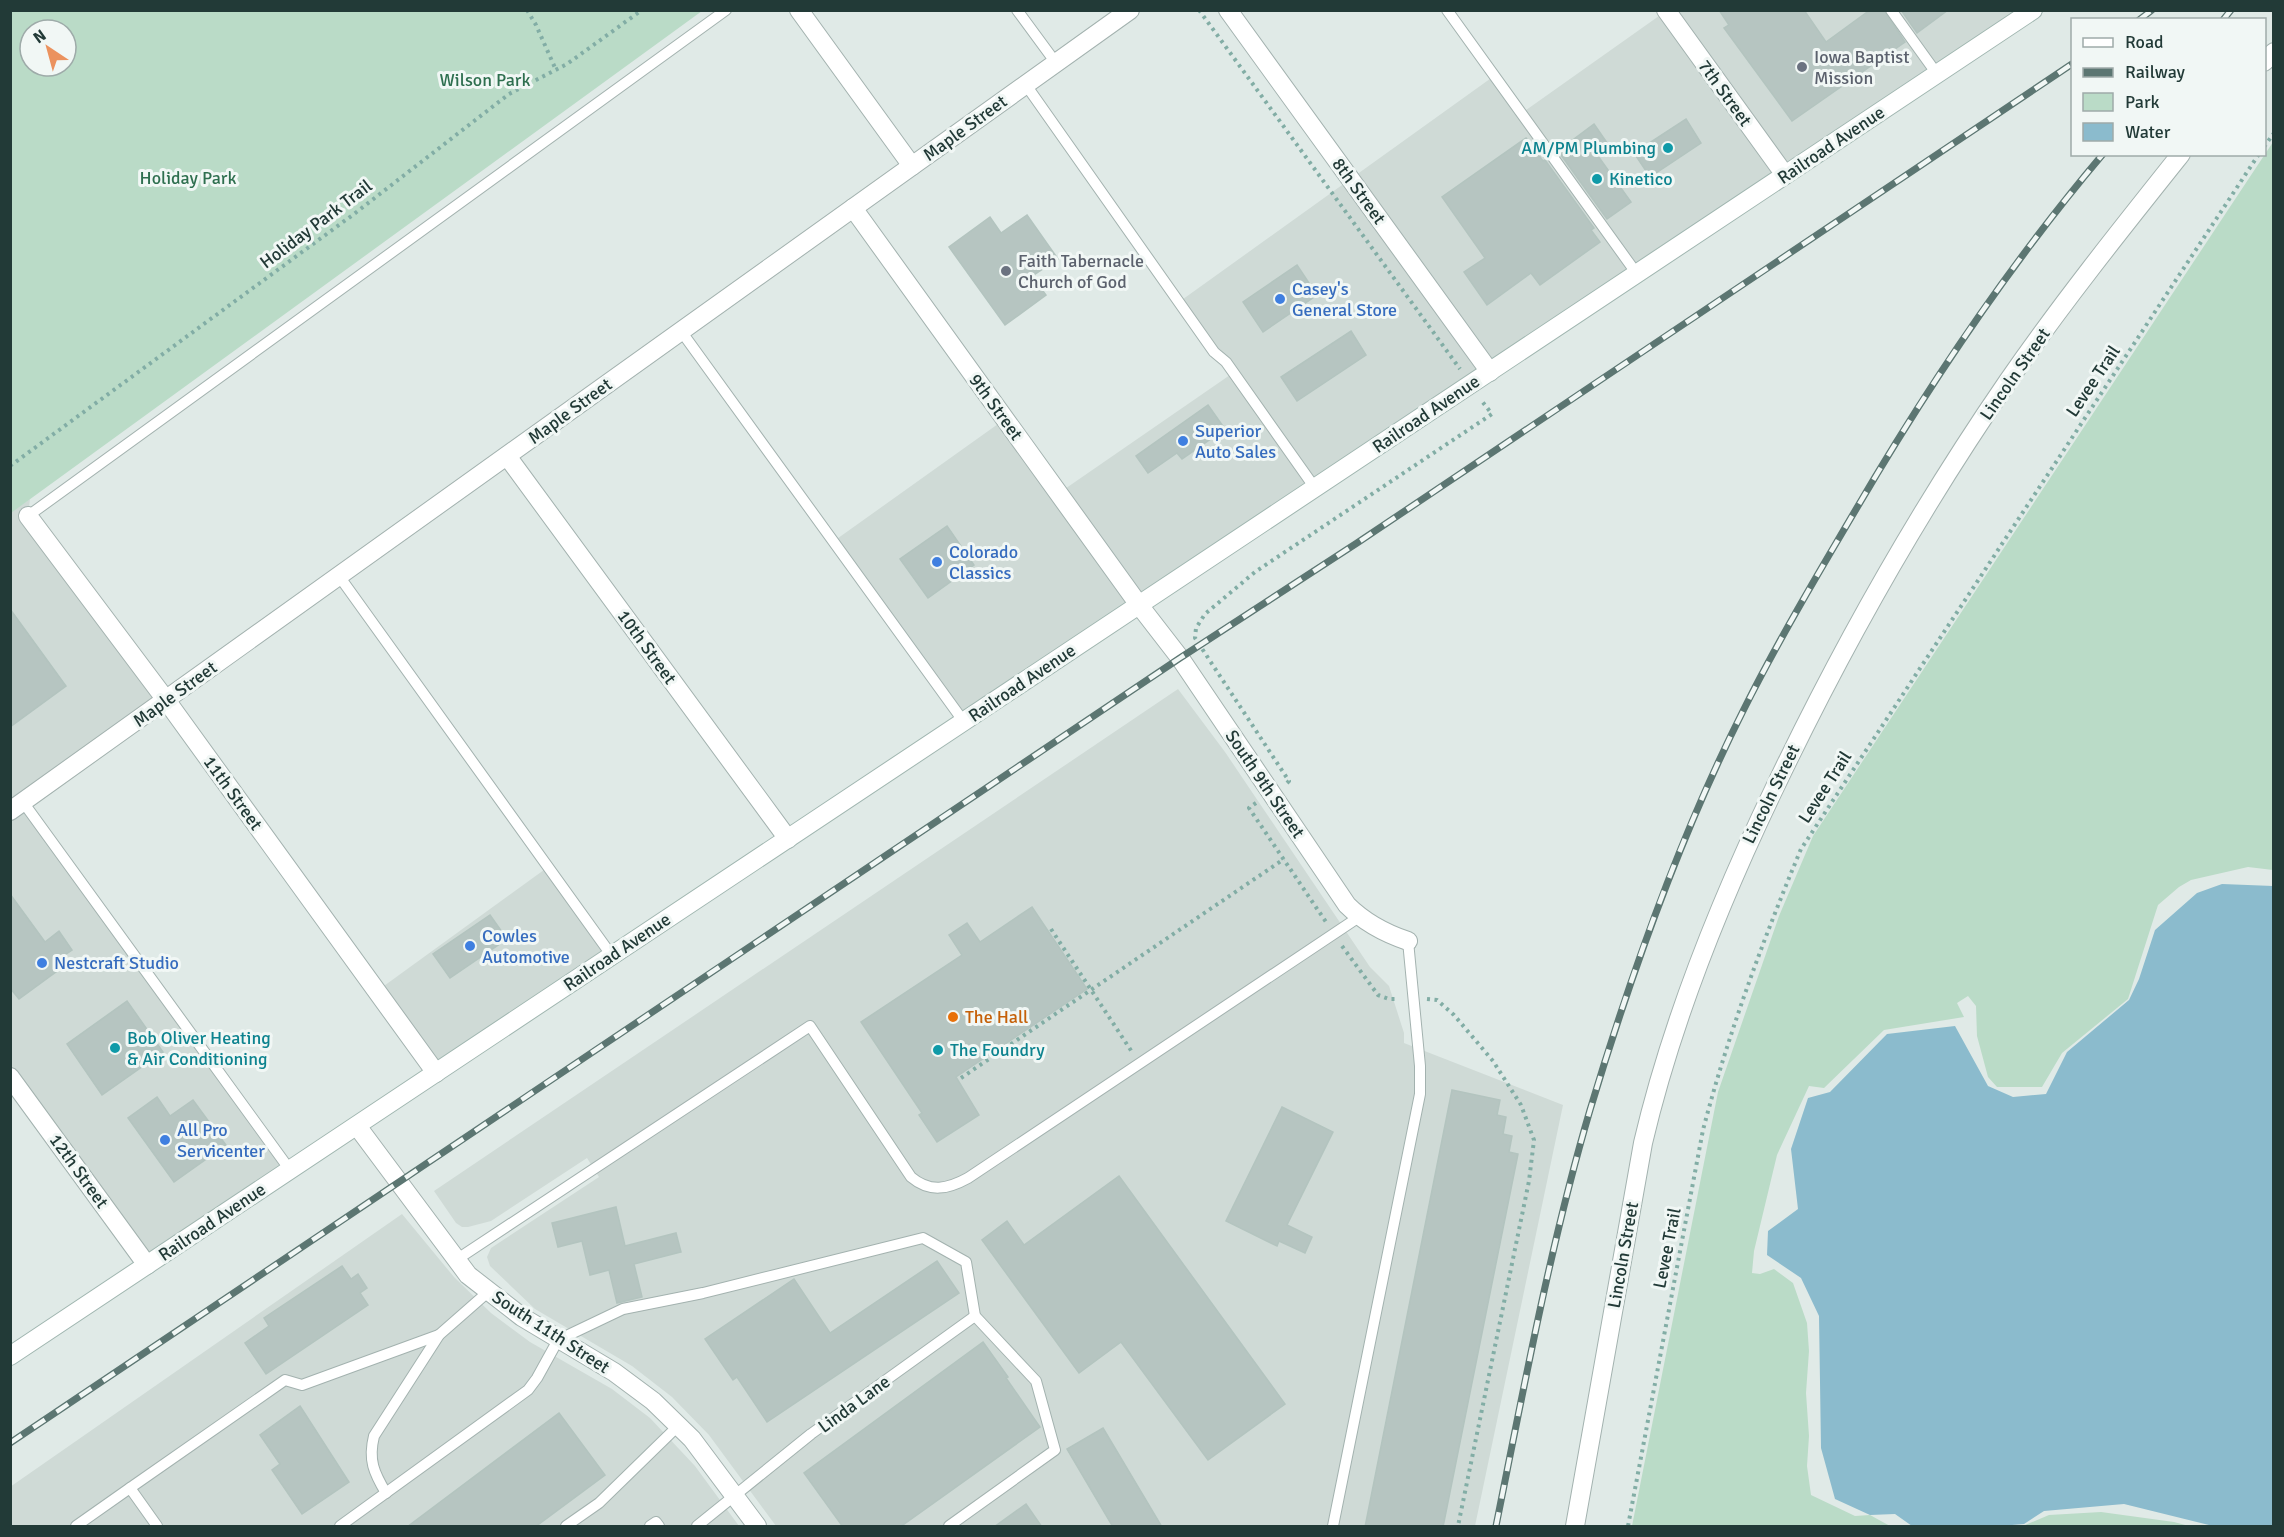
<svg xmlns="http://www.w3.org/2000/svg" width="2284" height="1537" viewBox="0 0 2284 1537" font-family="Signika,sans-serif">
<rect width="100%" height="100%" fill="#e0eae7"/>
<g fill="#cfdad6">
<path d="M1666,11H2033L964,722L834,541L1005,419L1059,493L1230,375L1179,302L1494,76L1522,113Z"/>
<path d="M30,499L28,516L166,700L24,802L290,1170L147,1265L11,1077L10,513Z"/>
<path d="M1178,689L1225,752L1370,967L1389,986L1404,1033V1043L1563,1105L1475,1526H776L709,1435L672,1397L632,1366L535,1309L490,1266L487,1257L491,1248L599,1177L587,1158L491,1221L468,1227H462L456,1223L434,1191Z"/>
<path d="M548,867L612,956L436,1073L377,991Z"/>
<path d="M402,1214L454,1277L491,1313L530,1342L612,1389L650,1418L695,1466L739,1526H11L10,1487Z"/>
</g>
<g fill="#badbc7" fill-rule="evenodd">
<path d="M11,10H702V11L11,513ZM30,30H66V66H30Z"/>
<path d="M2273,142V870L2248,867L2191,880L2179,887L2158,905L2128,999L2062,1053L2042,1087H1997L1988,1077L1977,1036L1976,1006L1968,996L1957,1003L1964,1017L1884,1030L1824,1088L1809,1086L1777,1155L1754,1251L1752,1273L1760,1274L1774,1269L1793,1283L1807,1323L1809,1351L1806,1393L1809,1436L1807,1466L1811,1495L1855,1516L1870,1515L1890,1526H1632L1718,1092L1779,916L1813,836Z"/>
<path d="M2101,1512L2174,1522L2189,1526H2023L2049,1515Z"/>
</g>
<path fill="#8bbbcd" d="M2222,884L2273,886V1526H2213L2124,1504L2044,1511L2024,1524L2000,1526H1912L1895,1514L1870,1515L1835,1499L1821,1448L1819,1316L1801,1278L1767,1255L1768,1231L1798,1209L1791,1149L1808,1098L1830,1092L1887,1034L1955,1026L1988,1086L2013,1097L2046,1094L2067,1052L2129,1000L2139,979L2155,930L2197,893Z"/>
<g fill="#b6c5c1" stroke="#b3c4bf" stroke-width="1.5">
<path d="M1719,10H1804L1826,42L1870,10H1884L1905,42L1792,121L1724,28L1729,25Z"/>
<path d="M1901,10H1948L1917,33Z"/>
<path d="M1686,119L1701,143L1650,177L1634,153Z"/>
<path d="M1594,124L1610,147L1598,156L1631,202L1607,219L1558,151Z"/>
<path d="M1526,138L1543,161L1545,160L1594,228L1591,230L1600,242L1540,285L1531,273L1487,305L1464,272L1485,258L1442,197Z"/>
<path d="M1027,215L1058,259L1032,276L1046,295L1005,325L949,247L990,217L1001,233Z"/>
<path d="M1297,265L1317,295L1263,332L1243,302Z"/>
<path d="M1351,331L1366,355L1297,401L1281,377Z"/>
<path d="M1208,405L1225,429L1182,459L1177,453L1148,473L1136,456Z"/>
<path d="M947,526L974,565L928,598L900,559Z"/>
<path d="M10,609L66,686L10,727Z"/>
<path d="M10,894L45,942L59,931L72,950L59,959L64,966L19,999L10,988Z"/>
<path d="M1032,907L1087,989L956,1077L979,1115L937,1142L919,1115L922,1113L861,1022L962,955L949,935L967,923L980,942Z"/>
<path d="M490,915L507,939L450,978L433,954Z"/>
<path d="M127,1001L163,1052L102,1095L67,1044Z"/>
<path d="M1452,1090L1500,1100L1497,1115L1506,1117L1503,1134L1512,1136L1509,1152L1518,1154L1443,1527H1365Z"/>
<path d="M157,1097L170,1116L193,1100L226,1145L174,1182L128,1118Z"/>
<path d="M1282,1107L1333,1132L1287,1225L1312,1237L1305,1253L1279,1241L1277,1246L1226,1221Z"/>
<path d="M1119,1176L1285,1404L1208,1460L1121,1342L1079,1373L982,1240L1007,1221L1024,1245Z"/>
<path d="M616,1207L625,1246L676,1233L681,1252L634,1264L642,1297L617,1303L609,1270L590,1275L582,1241L558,1247L552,1223Z"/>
<path d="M937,1261L959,1293L767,1422L737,1377L733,1380L705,1339L794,1279L830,1333Z"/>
<path d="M342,1266L351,1279L358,1274L367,1288L360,1293L368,1305L266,1374L245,1343L269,1326L264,1318Z"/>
<path d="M983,1342L1008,1377L1006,1378L1040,1427L900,1527H843L804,1473Z"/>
<path d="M300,1406L349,1482L302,1514L272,1470L280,1464L260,1435Z"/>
<path d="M559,1413L605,1475L535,1527H407Z"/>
<path d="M1103,1428L1162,1527H1113L1067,1449Z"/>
<path d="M1026,1504L1042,1527H994Z"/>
</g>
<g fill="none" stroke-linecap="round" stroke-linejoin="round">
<g stroke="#a3b2af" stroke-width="12">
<g id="service">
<path d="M1017,10L1056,63"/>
<path d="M1447,10L1637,274"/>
<path d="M1891,10L1937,74"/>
<path d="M1026,85L1214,352L1226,362L1315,488"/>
<path d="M681,331L964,722"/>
<path d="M28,516L726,10"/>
<path d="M339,576L612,956"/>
<path d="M23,802L290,1170"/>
<path d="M456,1260L810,1026L911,1177C930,1193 948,1189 968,1178L1359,917"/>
<path d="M386,1493C374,1473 368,1460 374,1436L439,1335L488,1292"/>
<path d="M76,1526L130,1488"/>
<path d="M157,1526L130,1488L285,1380L302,1385L439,1335"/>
<path d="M340,1526L528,1390L537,1378L558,1340L623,1309L703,1293L923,1238L966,1262L975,1316L1036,1381L1055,1450L949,1526"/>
<path d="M566,1526L599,1503L679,1425"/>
<path d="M650,1526L656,1522L659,1526"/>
<path d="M697,1526L811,1434L975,1316"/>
<path d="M1333,1526L1420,1094V1066L1408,941"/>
</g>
</g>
<g stroke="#a3b2af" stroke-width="20">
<g id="minor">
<path d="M799,10L912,166"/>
<path d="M1666,10L1785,175"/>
<path d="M2264,62L2274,52"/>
<path d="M853,208L1139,605L1180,658L1347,905C1365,923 1384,933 1408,941"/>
<path d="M507,456L788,839"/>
<path d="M28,516L166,700L436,1073"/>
<path d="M10,811L1130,10"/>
<path d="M10,1077L147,1265"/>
<path d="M357,1126L468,1275L522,1317L614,1372L653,1401L692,1439L757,1526"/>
<path d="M1575,1526L1643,1143C1672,1019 1721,899 1776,785C1843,645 1920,509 2008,381C2062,303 2122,228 2181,154"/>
</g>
</g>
<g stroke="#a3b2af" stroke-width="20">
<path id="tertiary" d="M1228,10L1490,372"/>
</g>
<g stroke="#a0b6b0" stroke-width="20">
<path id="secondary" d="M10,1356L2033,10"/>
</g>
<g stroke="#82ada5" stroke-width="4" stroke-dasharray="3 4.5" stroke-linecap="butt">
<path d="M527,10L536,25L556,70"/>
<path d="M1199,10L1460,369"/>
<path d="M2264,147L2274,133"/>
<path d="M10,466L354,214L509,94L567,64L642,10"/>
<path d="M1287,783L1289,781L1195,638L1196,628L1205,614L1255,572L1492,414L1481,400"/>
<path d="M1256,803L1249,808L1326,922"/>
<path d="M1051,929L1132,1052"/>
<path d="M1342,946L1378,995L1389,999H1399"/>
<path d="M1427,999L1437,1000L1454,1015L1493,1061L1521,1105L1534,1140L1529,1181L1458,1526"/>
<path d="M961,1078L1284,859"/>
<path d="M1628,1526L1703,1130C1728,1034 1763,940 1801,849L2259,154"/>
</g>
<use href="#service" stroke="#fff" stroke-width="10"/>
<use href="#minor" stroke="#fff" stroke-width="18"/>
<use href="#tertiary" stroke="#fff" stroke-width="18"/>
<use href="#secondary" stroke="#fff" stroke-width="18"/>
<g stroke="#5c7672" stroke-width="7">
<g id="rail">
<path d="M2139,20L2152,10"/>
<path d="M2223,20L2231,10"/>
<path d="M10,1443L1180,658L1357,543L2072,64"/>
<path d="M1496,1526C1524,1387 1550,1246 1590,1110C1631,974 1679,838 1743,711C1777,643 1816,577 1855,511C1928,386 2009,265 2103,154"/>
</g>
</g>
<use href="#rail" stroke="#f1f7f5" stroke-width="4.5" stroke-dasharray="14" stroke-linecap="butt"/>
</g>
<g fill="#6b7280" stroke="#f1f7f5" stroke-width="2">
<circle cx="1802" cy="67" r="6"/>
<circle cx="1006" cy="271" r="6"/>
</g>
<g fill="#0f9aa8" stroke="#f1f7f5" stroke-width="2">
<circle cx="1668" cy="148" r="6"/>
<circle cx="1597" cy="179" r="6"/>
<circle cx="115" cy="1048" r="6"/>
<circle cx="938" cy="1050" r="6"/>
</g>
<g fill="#3f7fe0" stroke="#f1f7f5" stroke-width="2">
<circle cx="1280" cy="299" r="6"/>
<circle cx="1183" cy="441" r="6"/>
<circle cx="937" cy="562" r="6"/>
<circle cx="470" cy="946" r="6"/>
<circle cx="42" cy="963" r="6"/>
<circle cx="165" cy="1140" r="6"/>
</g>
<circle fill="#e8710a" stroke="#f1f7f5" stroke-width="2" cx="953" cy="1017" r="6"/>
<g text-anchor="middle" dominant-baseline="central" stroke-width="6" stroke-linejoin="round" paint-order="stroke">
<g font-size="18" fill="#5b616d" stroke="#f1f7f5" text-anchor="start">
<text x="1814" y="57">Iowa Baptist<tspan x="1814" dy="21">Mission</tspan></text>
<text x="1018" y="261">Faith Tabernacle<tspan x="1018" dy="21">Church of God</tspan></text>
</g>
<g font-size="18" fill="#2e6f4f" stroke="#f1f7f5">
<text x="485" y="80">Wilson Park</text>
<text x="188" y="178">Holiday Park</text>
</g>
<g font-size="18" fill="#223a37" stroke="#f1f7f5">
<text transform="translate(1725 93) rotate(54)">7th Street</text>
<text transform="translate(965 128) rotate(-36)">Maple Street</text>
<text transform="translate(1831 145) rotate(-34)">Railroad Avenue</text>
<text transform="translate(1359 191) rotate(54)">8th Street</text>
<text transform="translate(316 224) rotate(-37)">Holiday Park Trail</text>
<text transform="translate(2015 374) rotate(-55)">Lincoln Street</text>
<text transform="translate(2093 381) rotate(-56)">Levee Trail</text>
<text transform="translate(996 407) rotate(54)">9th Street</text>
<text transform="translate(570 411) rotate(-36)">Maple Street</text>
<text transform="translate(1426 414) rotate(-34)">Railroad Avenue</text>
<text transform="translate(647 647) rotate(54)">10th Street</text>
<text transform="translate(1022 683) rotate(-34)">Railroad Avenue</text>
<text transform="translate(175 694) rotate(-36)">Maple Street</text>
<text transform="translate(1265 784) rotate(56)">South 9th Street</text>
<text transform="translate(1825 787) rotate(-57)">Levee Trail</text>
<text transform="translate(233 793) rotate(54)">11th Street</text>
<text transform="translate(1771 794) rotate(-64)">Lincoln Street</text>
<text transform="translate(617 952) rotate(-34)">Railroad Avenue</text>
<text transform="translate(79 1171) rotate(54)">12th Street</text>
<text transform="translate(212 1222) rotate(-34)">Railroad Avenue</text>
<text transform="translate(1667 1248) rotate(-79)">Levee Trail</text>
<text transform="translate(1623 1255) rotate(-80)">Lincoln Street</text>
<text transform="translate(551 1332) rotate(33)">South 11th Street</text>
<text transform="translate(854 1404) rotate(-36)">Linda Lane</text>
</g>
<g font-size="18" fill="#0d838f" stroke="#f1f7f5" text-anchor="start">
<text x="1656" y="148" text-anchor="end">AM/PM Plumbing</text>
<text x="1609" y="179">Kinetico</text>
<text x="127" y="1038">Bob Oliver Heating<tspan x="127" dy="21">&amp; Air Conditioning</tspan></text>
<text x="950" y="1050">The Foundry</text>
</g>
<g font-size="18" fill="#366cbe" stroke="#f1f7f5" text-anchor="start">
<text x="1292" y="289">Casey's<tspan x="1292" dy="21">General Store</tspan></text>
<text x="1195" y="431">Superior<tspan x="1195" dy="21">Auto Sales</tspan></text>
<text x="949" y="552">Colorado<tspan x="949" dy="21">Classics</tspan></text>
<text x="482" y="936">Cowles<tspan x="482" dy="21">Automotive</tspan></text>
<text x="54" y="963">Nestcraft Studio</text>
<text x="177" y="1130">All Pro<tspan x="177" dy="21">Servicenter</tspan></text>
</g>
<g font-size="18" fill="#c56008" stroke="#f1f7f5" text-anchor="start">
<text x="965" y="1017">The Hall</text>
</g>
</g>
<rect width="2284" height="1537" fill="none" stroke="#223a37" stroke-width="24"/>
<rect x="2071" y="18" width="195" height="138" fill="#f1f7f5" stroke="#9eaba9" stroke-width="1.5"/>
<rect x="2083" y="38" width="30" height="9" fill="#ffffff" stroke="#9eaba9" stroke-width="1.5"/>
<text x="2125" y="48" font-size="18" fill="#223a37">Road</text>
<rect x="2083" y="68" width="30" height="9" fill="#5c7672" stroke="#9eaba9" stroke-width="1.5"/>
<text x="2125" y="78" font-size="18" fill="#223a37">Railway</text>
<rect x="2083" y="93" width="30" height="18" fill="#badbc7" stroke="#9eaba9" stroke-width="1.5"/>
<text x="2125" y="108" font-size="18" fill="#223a37">Park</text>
<rect x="2083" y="123" width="30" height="18" fill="#8bbbcd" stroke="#9eaba9" stroke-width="1.5"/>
<text x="2125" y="138" font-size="18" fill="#223a37">Water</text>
<g transform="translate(48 48) rotate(324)"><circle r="28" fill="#f1f7f5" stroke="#9eaba9" stroke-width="1.5"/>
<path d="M0-4.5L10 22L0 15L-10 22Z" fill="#eb925e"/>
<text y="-9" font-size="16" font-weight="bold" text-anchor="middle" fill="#223a37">N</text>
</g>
</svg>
